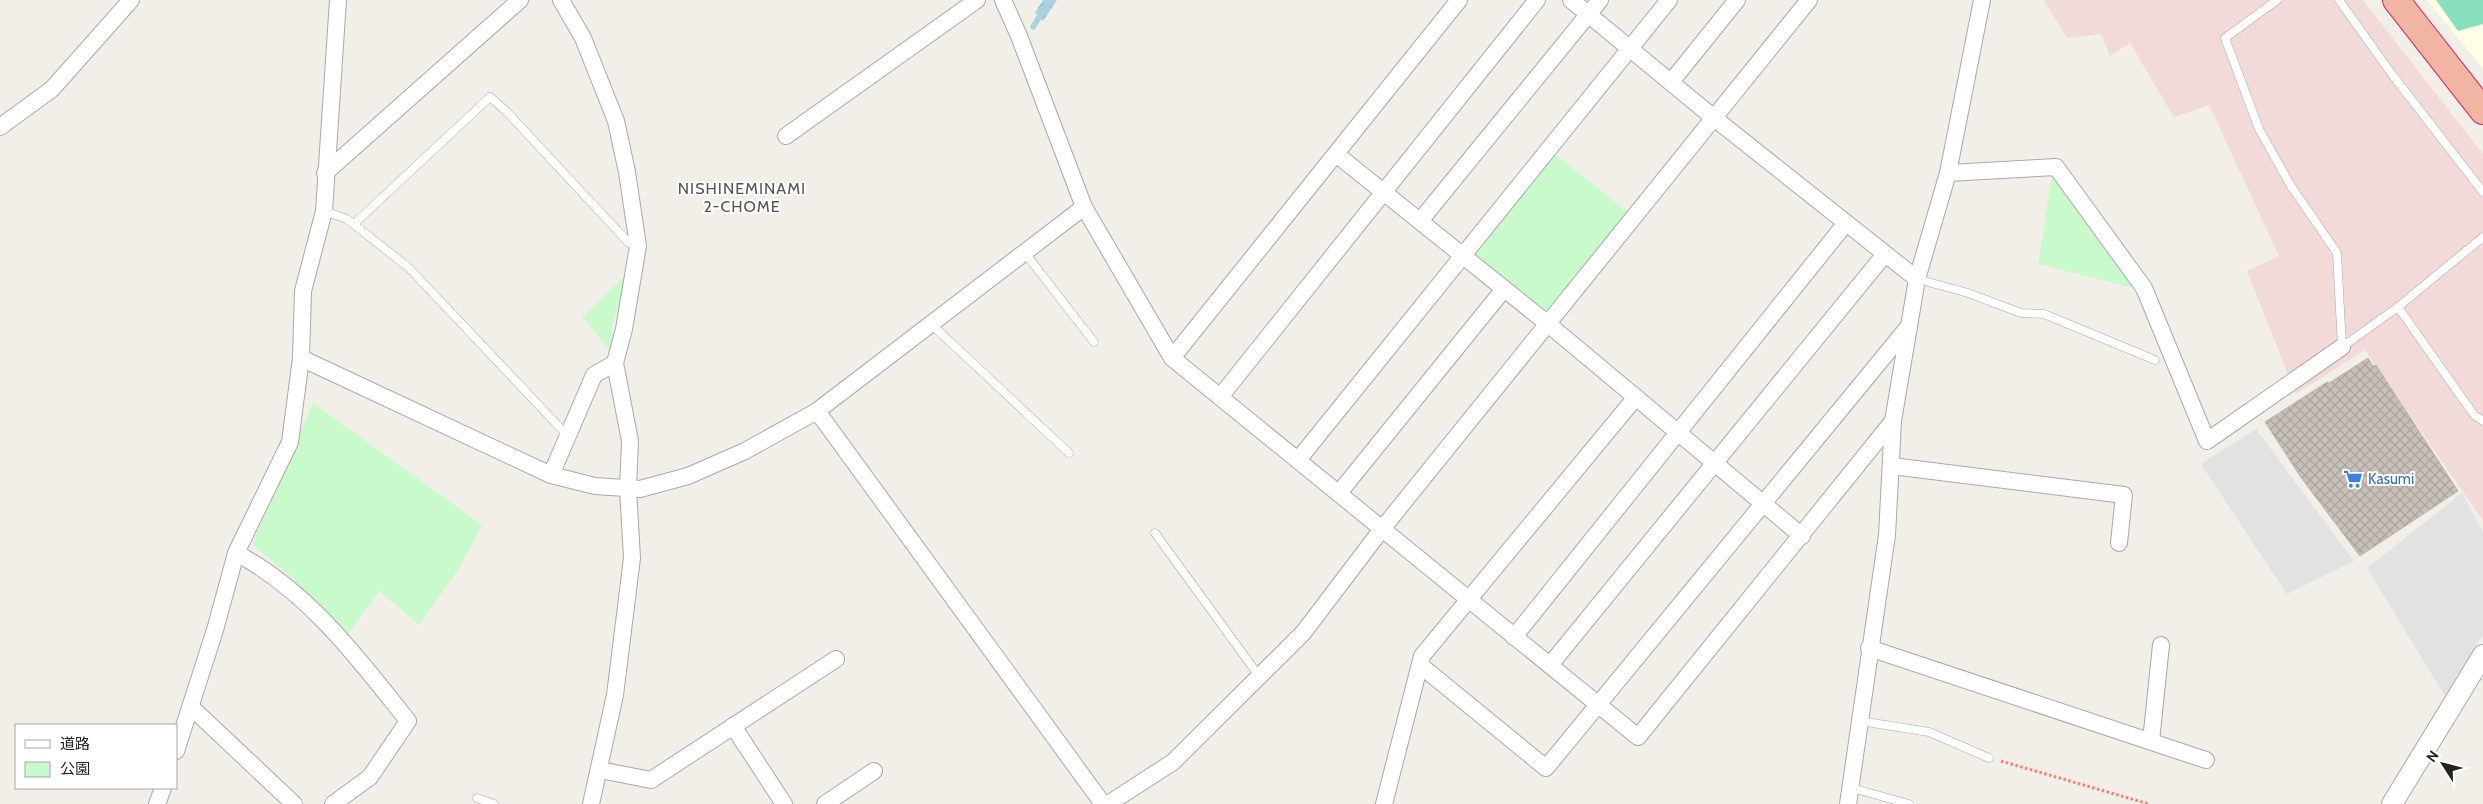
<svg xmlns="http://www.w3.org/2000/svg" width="2483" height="804" viewBox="0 0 2483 804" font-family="Cabin,'Noto Sans JP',sans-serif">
<defs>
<pattern id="water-waves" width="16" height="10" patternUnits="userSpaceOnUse" patternTransform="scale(1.25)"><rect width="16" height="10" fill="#aad3df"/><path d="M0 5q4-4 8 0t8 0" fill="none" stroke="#92b5bf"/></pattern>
<pattern id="building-cross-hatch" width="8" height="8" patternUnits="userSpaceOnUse" patternTransform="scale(1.25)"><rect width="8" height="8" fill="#c7bfb8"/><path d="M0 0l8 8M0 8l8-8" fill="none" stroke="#aba49e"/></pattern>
</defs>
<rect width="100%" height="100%" fill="#f2efe9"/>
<path fill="#f2dad9" d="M2044,0H2363L2483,154V521L2365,350L2296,394L2247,271L2279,256L2209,105L2174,117L2130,43L2110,56L2101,34L2067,38Z"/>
<path fill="#ffffe5" d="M2427,0H2483V69Z"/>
<g fill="#c8facc">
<path d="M1551,151L1633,216L1551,320L1469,256Z"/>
<path d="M2052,176L2137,289L2038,264Z"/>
<path d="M629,272L613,324L610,350L583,317Z"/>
<path d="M313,403L482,525L458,570L419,625L380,591L344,639L312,604L294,579L252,545Z"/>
</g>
<path fill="#88e0be" d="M2436,0H2483V24L2458,31Z"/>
<g fill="#e2e2e2">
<path d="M2256,429L2354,561L2287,594L2201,464Z"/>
<path d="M2462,493L2483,533V634L2445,696L2367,568Z"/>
</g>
<path fill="url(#water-waves)" d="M1043,0H1057L1043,21L1035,13Z"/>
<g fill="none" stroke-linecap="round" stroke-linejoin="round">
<path stroke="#aad3df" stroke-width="5.5" d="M1033,27L1050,0"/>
</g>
<path fill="url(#building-cross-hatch)" stroke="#c4b6ab" d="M2368,358L2373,366L2376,365L2458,491L2360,556L2302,479L2265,422L2327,382L2329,383Z"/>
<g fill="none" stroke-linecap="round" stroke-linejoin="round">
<g stroke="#a9a9a9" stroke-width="9">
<g id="service">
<path d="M2277,0L2225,38L2259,129L2291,186L2337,253L2342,347L2398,307L2483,237"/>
<path d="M2339,0L2391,73L2483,192"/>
<path d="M324,211L347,219L408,267L568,436"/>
<path d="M354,224L490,97L506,111L629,243L638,246"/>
<path d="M1025,253L1094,342"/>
<path d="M1917,279L1968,293L2021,313L2044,314L2155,360"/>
<path d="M2398,307L2474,415L2483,421"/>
<path d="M931,324L1069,453"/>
<path d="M1155,533L1259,676"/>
<path d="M1860,721L1929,732L1989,758"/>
<path d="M1852,788L1909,804"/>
<path d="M477,798L494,804"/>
</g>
</g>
<g stroke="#a9a9a9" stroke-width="18">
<g id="minor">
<path d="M561,0L583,38L616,121L627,172L638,246L624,329L615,363L630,441L628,489L632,558L615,695L591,804"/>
<path d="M1003,0L1019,36L1084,207L1172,358L1638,737L1893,421"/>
<path d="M1571,0L1714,118L1917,279"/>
<path d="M1671,82L1737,0"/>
<path d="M0,127L52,89L131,0"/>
<path d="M786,136L977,0"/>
<path d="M1336,154L1548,324L1802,536"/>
<path d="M325,173L520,0"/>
<path d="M1948,173L2056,167L2144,288L2207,441L2342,347"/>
<path d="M1420,221L1600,0"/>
<path d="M301,358L551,475L595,486L640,489L688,476L745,451L817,411L1084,207"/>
<path d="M1172,358L1459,0"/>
<path d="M1220,397L1537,0"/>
<path d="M817,411L1103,804"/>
<path d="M1298,460L1669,0"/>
<path d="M1892,466L2124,495L2119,543"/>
<path d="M551,475L594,375L615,363"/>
<path d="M1339,493L1504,289"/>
<path d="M236,553C308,591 358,658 408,721L370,777L333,804"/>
<path d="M1514,637L1846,223"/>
<path d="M1869,648L2206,760"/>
<path d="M1420,665L1546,768L1909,326"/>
<path d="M1550,665L1885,254"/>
<path d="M191,707L294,804"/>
<path d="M733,726L784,804"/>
<path d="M2151,741L2161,645"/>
<path d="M176,751L215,630L236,553L290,442L301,358L303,291L324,211L338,0"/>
<path d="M600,770L651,780L836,659"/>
<path d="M157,804L163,788"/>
<path d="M825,804L874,771"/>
<path d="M1108,804L1173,762L1303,633L1382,529L1809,0"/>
<path d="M1384,804L1422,656L1636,397"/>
<path d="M1848,804L1887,535L1893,421L1917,279L1948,173L1982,0"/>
</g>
</g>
<g stroke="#a9a9a9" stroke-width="22">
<path id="tertiary" d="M2392,804L2483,655"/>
</g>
<g stroke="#dc2a67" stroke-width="28">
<path id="trunk" d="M2396,0L2483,111"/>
</g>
<path stroke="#fa8072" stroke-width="3" stroke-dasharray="2.5 2.5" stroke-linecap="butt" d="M2001,761L2149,804"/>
<use href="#service" stroke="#fff" stroke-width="8"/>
<use href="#minor" stroke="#fff" stroke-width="16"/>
<use href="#tertiary" stroke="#fff" stroke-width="20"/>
<use href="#trunk" stroke="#f2b4a3" stroke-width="26"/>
</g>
<defs>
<g id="supermarket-bare" transform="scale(1.5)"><path d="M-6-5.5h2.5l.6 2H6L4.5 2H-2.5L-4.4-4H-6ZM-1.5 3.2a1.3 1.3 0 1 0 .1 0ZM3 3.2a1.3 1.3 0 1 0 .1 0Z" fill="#3f7fe0" stroke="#fff" stroke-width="2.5" paint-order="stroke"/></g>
</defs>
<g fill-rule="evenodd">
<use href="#supermarket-bare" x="2353" y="479"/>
</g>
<g text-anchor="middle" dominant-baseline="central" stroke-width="4" stroke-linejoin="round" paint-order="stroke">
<g font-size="15" fill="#366cbe" stroke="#fff" text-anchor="start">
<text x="2368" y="479">Kasumi</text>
</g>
<g font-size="16" letter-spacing="1" fill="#555" stroke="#fff">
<text x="742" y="188">NISHINEMINAMI<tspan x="742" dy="18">2-CHOME</tspan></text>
</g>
</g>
<rect x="15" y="724" width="162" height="65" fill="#ffffff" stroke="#a7a7a7"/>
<rect x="25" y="740" width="25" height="8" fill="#ffffff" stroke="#a7a7a7"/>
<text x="60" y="749" font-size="15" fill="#222222">道路</text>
<rect x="25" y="762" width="25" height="15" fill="#c8facc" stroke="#a7a7a7"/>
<text x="60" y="774" font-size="15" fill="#222222">公園</text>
<g transform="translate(2443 764) rotate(306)" stroke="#ffffff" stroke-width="4" paint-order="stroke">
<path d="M0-4L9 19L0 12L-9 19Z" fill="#222222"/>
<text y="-8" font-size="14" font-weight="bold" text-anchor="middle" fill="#222222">N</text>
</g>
</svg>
